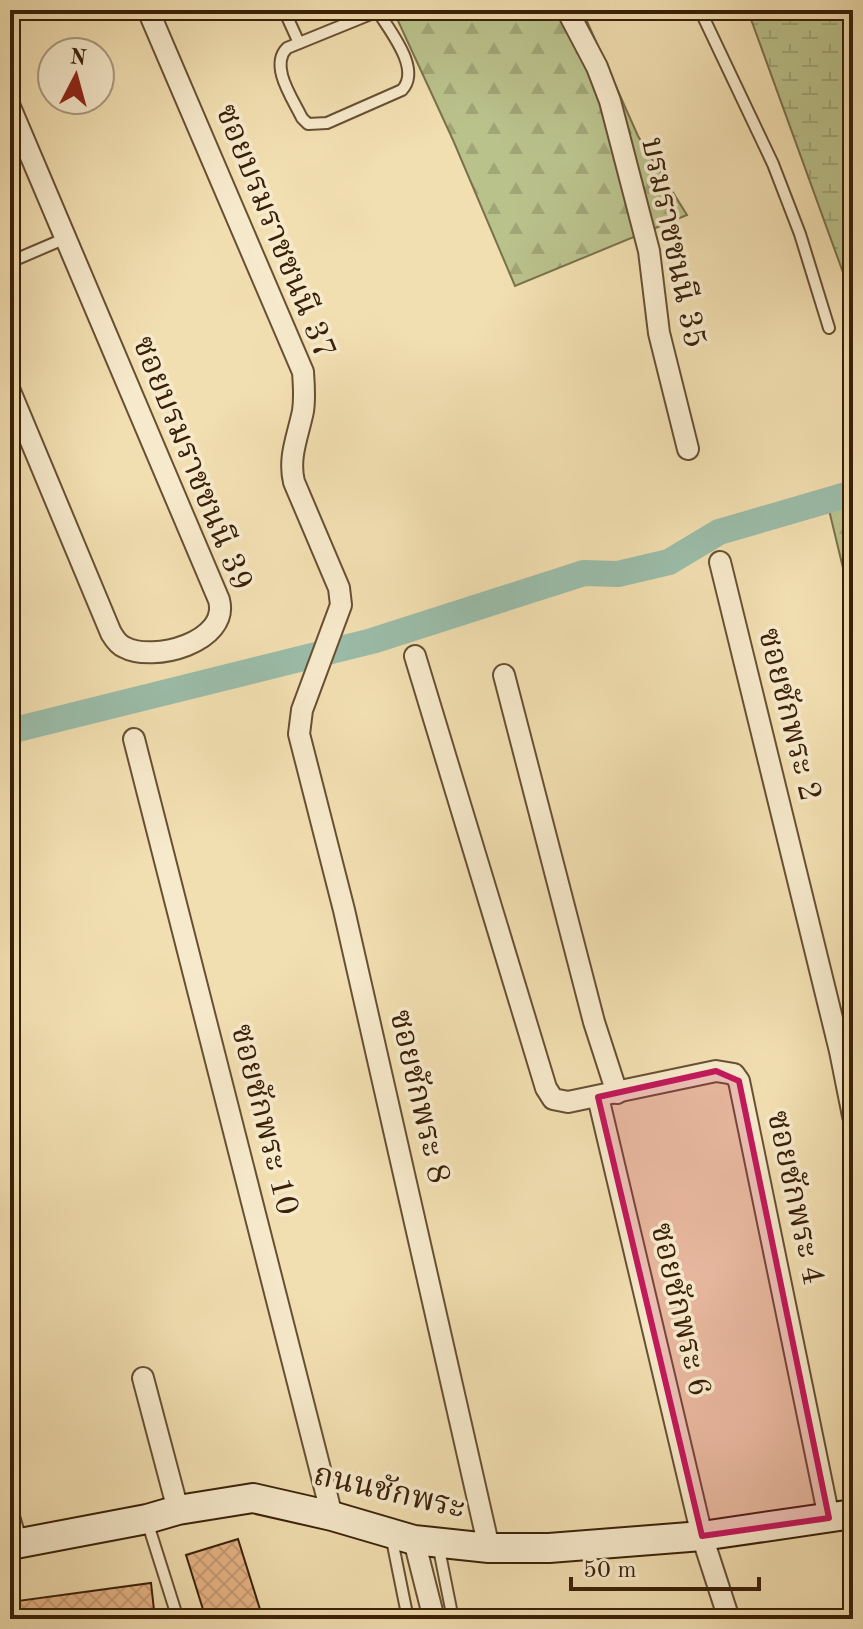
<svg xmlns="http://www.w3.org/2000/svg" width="863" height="1629" viewBox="0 0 863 1629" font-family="'Old Standard TT','Noto Serif Thai',serif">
<defs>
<pattern id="forest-firs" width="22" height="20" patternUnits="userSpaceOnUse" patternTransform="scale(2)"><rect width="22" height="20" fill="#bac28c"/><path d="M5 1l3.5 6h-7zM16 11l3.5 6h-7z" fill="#a1a677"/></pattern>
<pattern id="wetland-marsh" width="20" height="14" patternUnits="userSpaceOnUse" patternTransform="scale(2)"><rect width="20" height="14" fill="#bac28c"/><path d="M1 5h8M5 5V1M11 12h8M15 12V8" fill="none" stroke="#a1a677"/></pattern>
<pattern id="building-cross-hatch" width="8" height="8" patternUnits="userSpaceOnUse" patternTransform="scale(2)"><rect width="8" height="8" fill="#e8b688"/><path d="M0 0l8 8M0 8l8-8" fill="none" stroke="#c89c74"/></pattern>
</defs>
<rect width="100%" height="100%" fill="#f2dfb1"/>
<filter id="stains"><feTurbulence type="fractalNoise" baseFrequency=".0025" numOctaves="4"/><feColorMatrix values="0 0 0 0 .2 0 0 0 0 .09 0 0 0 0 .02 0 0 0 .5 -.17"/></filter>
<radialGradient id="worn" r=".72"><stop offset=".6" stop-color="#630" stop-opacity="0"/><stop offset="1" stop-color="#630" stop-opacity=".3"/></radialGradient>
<g fill="url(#forest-firs)" stroke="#7a714a" stroke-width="2">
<path d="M393,10H582L638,136L687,215L515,286L453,140Z"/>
<path d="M853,503V597H850L829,510Z"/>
</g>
<path fill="url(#wetland-marsh)" stroke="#7a714a" stroke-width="2" d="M853,10V300L748,11Z"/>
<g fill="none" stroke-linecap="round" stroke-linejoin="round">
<path stroke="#9bbdaa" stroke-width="26" d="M10,731L372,641L584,573L618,574L669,562L719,532L853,493"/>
</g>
<g fill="url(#building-cross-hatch)" stroke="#392009" stroke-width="2">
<path d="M238,1539L263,1619H206L186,1555Z"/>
<path d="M151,1583L155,1619H10V1602Z"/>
</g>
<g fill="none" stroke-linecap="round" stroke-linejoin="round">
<g stroke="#675033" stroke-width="14">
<g id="lane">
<path d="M284,10L299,43"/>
<path d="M377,10C389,30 422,69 402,90L327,123L308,124L302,118C293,99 269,66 287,48L378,11"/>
<path d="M700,10L773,164L800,234L829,328"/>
<path d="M10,262L66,238"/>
<path d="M147,1521L178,1619"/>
<path d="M391,1535L408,1619"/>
<path d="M438,1544L453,1619"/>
</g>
</g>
<g stroke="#675033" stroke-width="24">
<g id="street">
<path d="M148,10L303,372C304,385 305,398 303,411C298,436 288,457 294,482L339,588L341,605L302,710L299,734L344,910L489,1548"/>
<path d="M567,10L597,67L610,101L649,251L659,333L688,449"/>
<path d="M10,107L219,600C230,642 153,663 124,647C119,645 114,638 111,633L10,391"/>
<path d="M720,562L840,1051L853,1116"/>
<path d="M415,656L546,1088L553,1099L568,1102L716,1071L734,1074L739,1081L829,1518"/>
<path d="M504,675L594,1022L617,1093"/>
<path d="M134,739L332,1516"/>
<path d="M598,1097L702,1536L729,1619"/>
<path d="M143,1378L178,1510"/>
<path d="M10,1520L17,1544"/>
<path d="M414,1540L434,1619"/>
</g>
</g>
<g stroke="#392009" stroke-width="32">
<path id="secondary" d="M10,1545L147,1519L178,1510L253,1498L332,1516L414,1540L489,1548H549L702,1536L853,1514"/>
</g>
<use href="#lane" stroke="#f7eacc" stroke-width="10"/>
<use href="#street" stroke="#f7eacc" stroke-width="20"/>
<use href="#secondary" stroke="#f7eacc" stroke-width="28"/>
</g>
<path fill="#c2185b" fill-opacity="0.2" stroke="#c2185b" stroke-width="6" stroke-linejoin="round" d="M716,1071L739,1081L829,1518L702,1536L598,1097Z"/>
<g text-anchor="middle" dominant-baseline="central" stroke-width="7" stroke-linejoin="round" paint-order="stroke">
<g font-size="32" fill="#392009" stroke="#f7eacc">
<text transform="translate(274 232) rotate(68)">ซอยบรมราชชนนี 37</text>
<text transform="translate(672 243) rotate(78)">บรมราชชนนี 35</text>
<text transform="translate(191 464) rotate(68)">ซอยบรมราชชนนี 39</text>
<text transform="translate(788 715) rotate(76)">ซอยชักพระ 2</text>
<text transform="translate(418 1097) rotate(77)">ซอยชักพระ 8</text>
<text transform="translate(263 1120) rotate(76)">ซอยชักพระ 10</text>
<text transform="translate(794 1198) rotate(78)">ซอยชักพระ 4</text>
<text transform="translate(679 1310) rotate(77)">ซอยชักพระ 6</text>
<text transform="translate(389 1493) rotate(13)">ถนนชักพระ</text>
</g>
</g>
<rect width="863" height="1629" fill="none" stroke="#f2dfb1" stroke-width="40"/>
<rect x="12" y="12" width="839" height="1605" fill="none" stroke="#392009" stroke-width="4"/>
<rect x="20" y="20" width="823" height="1589" fill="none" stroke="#392009" stroke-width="2"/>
<g transform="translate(76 76) rotate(6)"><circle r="38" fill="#f7eacc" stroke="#ab997e" stroke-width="2"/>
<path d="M0-6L14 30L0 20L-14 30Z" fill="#8f2418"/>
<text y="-12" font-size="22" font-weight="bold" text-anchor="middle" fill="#392009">N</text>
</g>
<path d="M571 1577v12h188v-12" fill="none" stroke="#392009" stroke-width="4"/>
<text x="583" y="1577" font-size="24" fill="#392009" stroke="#f7eacc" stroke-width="6" paint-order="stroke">50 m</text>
<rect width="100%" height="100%" filter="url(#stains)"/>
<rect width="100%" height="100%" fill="url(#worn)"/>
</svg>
